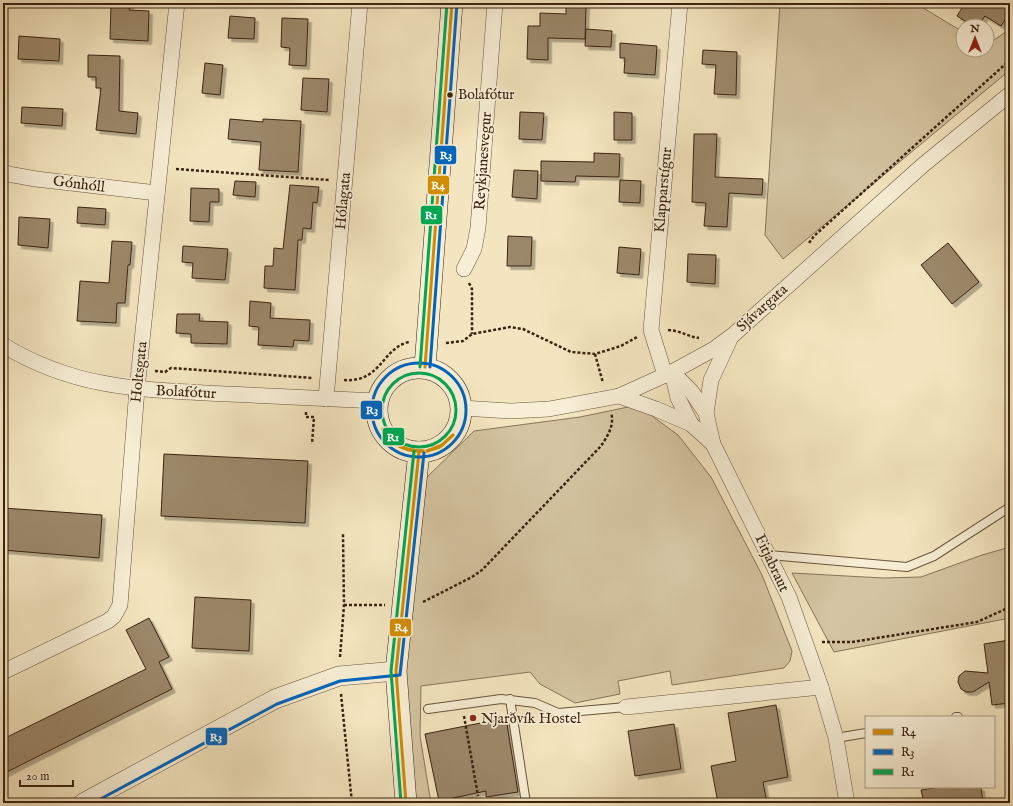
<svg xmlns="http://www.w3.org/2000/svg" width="1013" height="806" viewBox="0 0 1013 806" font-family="'IM FELL English',serif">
<defs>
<filter id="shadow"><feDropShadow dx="3.5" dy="3.5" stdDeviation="0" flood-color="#0004"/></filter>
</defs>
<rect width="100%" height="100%" fill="#f3e5bf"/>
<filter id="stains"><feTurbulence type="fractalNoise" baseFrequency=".005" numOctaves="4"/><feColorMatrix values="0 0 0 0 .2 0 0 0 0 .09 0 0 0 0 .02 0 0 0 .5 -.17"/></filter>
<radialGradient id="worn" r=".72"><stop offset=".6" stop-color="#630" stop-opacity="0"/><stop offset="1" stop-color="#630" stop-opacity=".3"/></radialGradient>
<g fill="#d4c4a1" stroke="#887459">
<path d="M780,3H915L963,32V50H987V45L1010,29V70L783,259L765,235Z"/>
<path d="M628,407L648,413L678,435L711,477L762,575L792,651L790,661L784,668L672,685L670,671L618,681L620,694L575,703L540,684L530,672L421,686L420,736L431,803H413L405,677L423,481L474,431L580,417Z"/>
<path d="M1010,547V618L834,652L792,573L883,578L921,577L982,555Z"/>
</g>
<g fill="#9b886b" stroke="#3b2311" filter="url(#shadow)">
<path d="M111,3L130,4L129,10L149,11L148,41L110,39Z"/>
<path d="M965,3H1010V12L1001,26L985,16L978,26H973L957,16Z"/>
<path d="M566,5H586L585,39L548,38V60L527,59L528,26H540V13L566,14Z"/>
<path d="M230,16L255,18L254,39L228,38Z"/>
<path d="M282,18L308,19L306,66L289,65L290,48L281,47Z"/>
<path d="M586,29L612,31L611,47L585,46Z"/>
<path d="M19,36L60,39L59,61L18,59Z"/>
<path d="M620,43L657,46L655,75L624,73L625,58H620Z"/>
<path d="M703,50L737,52L736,95L714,94L716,65L702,64Z"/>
<path d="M88,55L120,56L119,111L138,113L136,134L96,130L101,88H96V77H88Z"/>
<path d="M205,63L223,65L220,95L202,93Z"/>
<path d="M303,78L329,79L327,112L301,110Z"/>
<path d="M22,107L63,109L62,126L21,123Z"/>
<path d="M520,112L544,113L542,140L519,139Z"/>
<path d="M614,112L632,113V140H614Z"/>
<path d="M230,119L263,122V119L301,121L298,172L259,170L261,142L228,139Z"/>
<path d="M694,134H717L715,177L763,179L762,195L729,193L727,227L704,226L706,203L692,202Z"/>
<path d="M594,153L620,154L619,177L576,176L575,182L541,181V161L594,162Z"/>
<path d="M514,170L538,171L537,199L512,197Z"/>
<path d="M620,180L641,181L640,203L619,202Z"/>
<path d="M235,181L256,182L255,197L233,195Z"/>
<path d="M290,185L319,187L317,203L313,202L311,229L303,228L302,240H298L295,290L264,288L265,266H273L274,248L283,249Z"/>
<path d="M191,188L219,189V202H210L209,222L190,221Z"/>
<path d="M78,207L106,209L105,225L77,223Z"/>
<path d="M19,217L50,219L48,248L18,245Z"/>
<path d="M508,236L532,237L531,266H507Z"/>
<path d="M112,241L132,242L130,265H128L125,303H117L116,323L77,321L80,281L109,283Z"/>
<path d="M948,243L979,282L952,304L921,265Z"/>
<path d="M183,246L228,249L225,280L192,278L193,263L182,262Z"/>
<path d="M619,247L641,249L639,275L617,273Z"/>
<path d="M688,254L716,255L715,284L687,282Z"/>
<path d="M250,301L271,303L270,318L310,320L309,341L294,340L293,347L258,345L259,327L249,326Z"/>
<path d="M177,314H200L199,321L228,322L227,344L191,343V334L176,333Z"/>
<path d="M164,454L308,461L305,523L161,516Z"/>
<path d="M3,508L102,515L99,558L3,550Z"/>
<path d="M195,597L251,600L249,651L192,648Z"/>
<path d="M149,618L169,657L159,662L172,689L3,774V739L146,669L126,630Z"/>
<path d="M1010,640V703L992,705L989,682L973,692H966L961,689L958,682L959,676L965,671L988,673L984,644Z"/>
<path d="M776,705L788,777L763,782L767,803H718L711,766L736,761L728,713Z"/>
<path d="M506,718L518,792L486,797V791L439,801L425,734Z"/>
<path d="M674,724L681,769L635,776L628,731Z"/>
<path d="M941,787H981L983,803H924L921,790Z"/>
</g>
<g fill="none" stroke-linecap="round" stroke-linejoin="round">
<g stroke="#69543c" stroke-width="10">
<g id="service">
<path d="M769,555L907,567L934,556L1010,507"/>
<path d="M510,699L526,803"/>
<path d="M428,709L501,699L535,703L558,713L626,707"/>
<path d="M956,717H958"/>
<path d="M836,738L866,733"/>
</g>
</g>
<g stroke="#69543c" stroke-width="16">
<g id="minor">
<path d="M3,171L8,174L36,179L157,193"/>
<path d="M464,269L474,249L478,228L495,3"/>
<path d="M3,345C76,390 146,390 228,394C278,396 328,399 377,401"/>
<path d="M672,372L691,391L706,413L713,444L789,597L821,687L836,738L847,803"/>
<path d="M672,372L678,398L691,424"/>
<path d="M665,375L651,330L680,3"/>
<path d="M619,396L656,409L691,424L713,444"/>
<path d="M326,399L360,3"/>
<path d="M462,408L511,411L549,409L619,396L672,372L714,349L733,335L923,165L1010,94"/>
<path d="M706,413L711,380L730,339"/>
<path d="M3,672L108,621L114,616L120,605L137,389L177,3"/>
<path d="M626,707L821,687"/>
</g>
</g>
<g stroke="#69543c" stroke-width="20">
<path id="tertiary" d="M83,803L275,699L339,676L396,671"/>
</g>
<g stroke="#3b2311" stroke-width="22">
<g id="secondary">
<path d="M425,367L452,3"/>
<circle cx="419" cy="410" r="42"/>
<path d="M406,803L396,671L419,452"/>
</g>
</g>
<g stroke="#3b2311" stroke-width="2.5" stroke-dasharray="3 2" stroke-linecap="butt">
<path d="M176,169L329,180"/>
<path d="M809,243L814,236L1010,60"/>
<path d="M469,283L472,289V334"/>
<path d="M668,330C682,331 686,336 699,338"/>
<path d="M446,343L463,341L472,334L510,327L523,329L571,352L595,354L621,346L637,337"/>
<path d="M595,354L603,383"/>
<path d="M155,371L165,372L171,368L313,378"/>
<path d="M344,380C381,383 382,348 409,342"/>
<path d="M306,412V417H314L312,444"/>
<path d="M423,602L472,577L482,570L601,446C607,437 615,425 611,413"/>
<path d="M344,605H385"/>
<path d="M822,642H852L977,622L1010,607"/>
<path d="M340,657L344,605L343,534"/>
<path d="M341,694L352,803"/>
<path d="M464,716L478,796"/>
</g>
<use href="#service" stroke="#f7eed5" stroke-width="8"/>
<use href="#minor" stroke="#f7eed5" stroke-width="15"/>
<use href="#tertiary" stroke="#f7eed5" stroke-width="19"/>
<use href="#secondary" stroke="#f7eed5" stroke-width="21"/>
<g stroke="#f7eed5" stroke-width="6">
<g id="bus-1">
<path d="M425,367L452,3"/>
<path d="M383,429C395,444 403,451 423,451"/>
<path d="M383,429C392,446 405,452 423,451"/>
<path d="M427,451L442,445L453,435"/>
<path d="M427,451L440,447L453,435"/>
<path d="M406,803L396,671L419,452"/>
</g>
</g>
<g stroke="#f7eed5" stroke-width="6">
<g id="bus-2">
<circle cx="419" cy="410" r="47"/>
<path d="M430,367L457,3"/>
<path d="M93,803L277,704L340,681L400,675L424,453"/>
</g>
</g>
<g stroke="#f7eed5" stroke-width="6">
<g id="bus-3">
<path d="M420,367L447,3"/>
<circle cx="419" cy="410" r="37"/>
<path d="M401,803L391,671L414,451"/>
</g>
</g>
<use href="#bus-1" stroke="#d18c03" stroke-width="3"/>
<use href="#bus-2" stroke="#0065bd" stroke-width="3"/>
<use href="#bus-3" stroke="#00a651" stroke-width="3"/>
</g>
<circle fill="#3b2311" stroke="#f7eed5" stroke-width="1.5" cx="450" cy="95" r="3.5"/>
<circle fill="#8f2418" stroke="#f7eed5" stroke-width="1.5" cx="473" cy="718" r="4"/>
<g text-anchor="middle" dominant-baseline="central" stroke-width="3.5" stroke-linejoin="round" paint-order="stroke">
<g font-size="14" fill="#3b2311" stroke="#f7eed5" text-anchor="start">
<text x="458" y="95">Bolafótur</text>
</g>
<g font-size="15" fill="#3b2311" stroke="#f7eed5">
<text transform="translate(483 161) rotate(-86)">Reykjanesvegur</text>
<text transform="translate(79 184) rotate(7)">Gónhóll</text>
<text transform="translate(663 190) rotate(-85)">Klapparstígur</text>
<text transform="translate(343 201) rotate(-85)">Hólagata</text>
<text transform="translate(762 308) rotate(-42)">Sjávargata</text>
<text transform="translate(139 372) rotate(-84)">Holtsgata</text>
<text transform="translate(186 392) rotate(3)">Bolafótur</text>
<text transform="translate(772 563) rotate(65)">Fitjabraut</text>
</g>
<g font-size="15" fill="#3b2311" stroke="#f7eed5" text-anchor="start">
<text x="481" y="718">Njarðvík Hostel</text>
</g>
</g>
<g stroke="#f7eed5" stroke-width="1.5">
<rect x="434" y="145" width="23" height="20" rx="4" fill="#0065bd"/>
<rect x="427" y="175" width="23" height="20" rx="4" fill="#d18c03"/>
<rect x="420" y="205" width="23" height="20" rx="4" fill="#00a651"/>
<rect x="360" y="400" width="23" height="20" rx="4" fill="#0065bd"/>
<rect x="382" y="427" width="23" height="19" rx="4" fill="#00a651"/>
<rect x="389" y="618" width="23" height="19" rx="4" fill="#d18c03"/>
<rect x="205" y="727" width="23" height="19" rx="4" fill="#0065bd"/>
</g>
<g font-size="11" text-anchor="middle" font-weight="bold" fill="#fff">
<text x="446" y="159">R3</text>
<text x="438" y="189">R4</text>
<text x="431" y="219">R1</text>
<text x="372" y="414">R3</text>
<text x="393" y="441">R1</text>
<text x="401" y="631">R4</text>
<text x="216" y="741">R3</text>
</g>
<rect width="1013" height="806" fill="none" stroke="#f3e5bf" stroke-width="16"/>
<rect x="4" y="4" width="1005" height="798" fill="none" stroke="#3b2311" stroke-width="2"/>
<rect x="8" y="8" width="997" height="790" fill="none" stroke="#3b2311"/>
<rect x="865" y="716" width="130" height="72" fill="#f7eed5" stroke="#ac9d87"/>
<rect x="873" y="729" width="20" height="6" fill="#d18c03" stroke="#ac9d87"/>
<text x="901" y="736" font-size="12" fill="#3b2311">R4</text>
<rect x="873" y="749" width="20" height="6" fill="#0065bd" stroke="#ac9d87"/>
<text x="901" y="756" font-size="12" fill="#3b2311">R3</text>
<rect x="873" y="769" width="20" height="6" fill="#00a651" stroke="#ac9d87"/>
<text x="901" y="776" font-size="12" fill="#3b2311">R1</text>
<g transform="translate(975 38)"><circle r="19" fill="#f7eed5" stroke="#ac9d87"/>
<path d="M0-3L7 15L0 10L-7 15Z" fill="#8f2418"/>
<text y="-6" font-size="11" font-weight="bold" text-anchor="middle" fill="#3b2311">N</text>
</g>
<path d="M20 780v6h53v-6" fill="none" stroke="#3b2311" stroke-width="2"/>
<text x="26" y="780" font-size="12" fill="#3b2311" stroke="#f7eed5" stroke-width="3" paint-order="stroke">20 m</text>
<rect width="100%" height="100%" filter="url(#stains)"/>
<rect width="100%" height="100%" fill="url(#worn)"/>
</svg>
